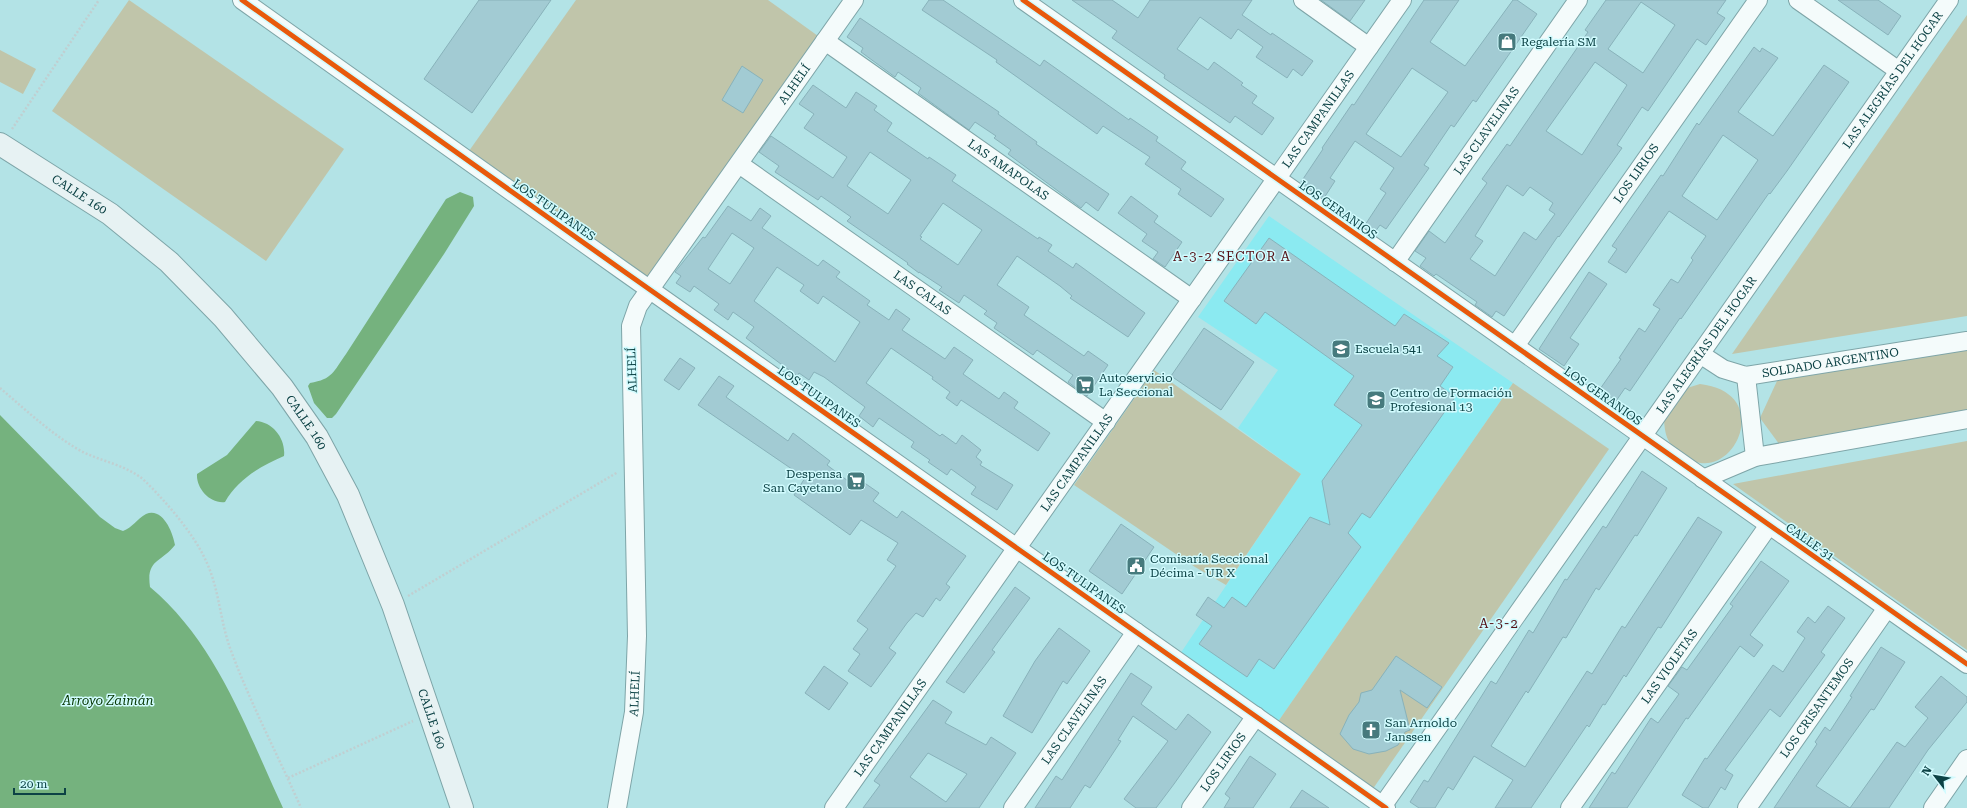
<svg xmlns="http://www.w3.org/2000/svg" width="1967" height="808" viewBox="0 0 1967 808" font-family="'Roboto Serif',serif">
<rect width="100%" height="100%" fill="#b3e3e6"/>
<path fill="#8beaf1" d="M1269,216L1513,383L1275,726L1178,657L1301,474L1238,428L1278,370L1198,317Z"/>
<g fill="#c0c5aa">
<path d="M129,0L344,149L266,261L52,111Z"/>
<path d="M576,0H768L825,41L650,290L464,158Z"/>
<path d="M1967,15V316L1732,354Z"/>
<path d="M0,50L36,69L23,94L0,82Z"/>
<path d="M1967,348V413L1782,448L1760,418L1777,381Z"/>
<path d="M1154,370L1301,474L1226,585L1195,567L1074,485Z"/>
<path d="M1513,383L1609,449L1370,793L1275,726Z"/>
<path d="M1700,384C1779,393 1730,492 1683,455C1668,444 1665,438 1664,419L1687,388Z"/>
<path d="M1967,441V650L1733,484Z"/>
</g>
<g fill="#75b27e">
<path d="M460,192L473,197L474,206L444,254L336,414L332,418H327L314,403L308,386L310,383C333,379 333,372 346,354L446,199Z"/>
<path d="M0,415L100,517L115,528L123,531C132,528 137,519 146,514C163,507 173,533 175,545C161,563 146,559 150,587C217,643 247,731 283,808H0Z"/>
<path d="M256,421C273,422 286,439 284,456C261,466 238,479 225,502C210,504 196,488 197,474L227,455Z"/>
</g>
<g fill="#a2cbd3" stroke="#88b2ba" fill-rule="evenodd">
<path d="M479,0H551L472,113L424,79Z"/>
<path d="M929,0H943L1040,66L1044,60L1129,120L1130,118L1158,137L1156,141L1186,162L1181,169L1224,199L1211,217L1178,194L1181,189L1145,164L1150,157L1103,126L1097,134L996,62L997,60L922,10Z"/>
<path d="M1072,0H1112L1138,18L1150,0H1252L1242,15L1271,35L1272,33L1313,61L1302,76L1293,69L1287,78L1256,57L1263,47L1238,29L1231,39L1200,17L1177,49L1208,70L1214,62L1243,83L1241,85L1257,96L1252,103L1274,118L1262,135L1235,116L1230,123L1164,78L1165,75L1112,38L1117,31Z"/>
<path d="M1321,0H1365L1350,21Z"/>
<path d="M1424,0H1459L1430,42L1465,66L1513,0H1517L1537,14L1476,102L1473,100L1454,127L1451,125L1424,165L1429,168L1386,229L1380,225L1375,232L1365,225L1386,193L1380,189L1394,168L1355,141L1330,178L1335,181L1324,198L1301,182L1323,149L1322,148L1352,104L1354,105ZM1412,68L1448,92L1401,157L1366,134Z"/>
<path d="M1606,0H1726L1717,13L1725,18L1706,45L1697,39L1648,111L1642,107L1617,145L1622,148L1559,237L1558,236L1504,316L1496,311L1492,317L1475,305L1477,302L1436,274L1434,276L1420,266L1426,258L1415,251L1429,231L1445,243L1487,183L1482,179L1507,144L1510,146L1588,32L1585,30ZM1641,2L1675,25L1643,73L1608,49ZM1595,62L1627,85L1582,155L1546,131ZM1507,185L1523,196L1530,187L1553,203L1549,210L1555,214L1536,240L1524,232L1495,276L1470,259L1483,241L1475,236Z"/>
<path d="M1838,0H1878L1901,16L1888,35Z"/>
<path d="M860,18L999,112L998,114L1037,142L1036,144L1109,194L1098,211L1086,202L1081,208L1008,154L1011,150L994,138L996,136L975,122L969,130L918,93L921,88L898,72L895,77L861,52L863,48L847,37Z"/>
<path d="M1754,47L1760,52L1762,48L1778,58L1738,112L1773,136L1824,65L1849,82L1787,171L1770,194L1769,193L1681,319L1680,318L1630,391L1625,388L1616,401L1600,389L1621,359L1619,358L1639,328L1645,332L1660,309L1653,305L1671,279L1678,283L1693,260L1691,258L1706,236L1669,211L1626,273L1608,262L1617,249L1612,246L1661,175L1663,176L1697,123L1699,125ZM1723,135L1758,160L1717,220L1682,196Z"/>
<path d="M742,66L763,80L743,113L722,100Z"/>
<path d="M813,85L846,108L856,92L877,106L874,110L892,123L887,131L928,159L929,157L956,175L952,181L1038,239L1039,237L1052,245L1048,251L1073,268L1076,263L1145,313L1128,337L1070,298L1072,296L1060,286L1017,256L997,285L1029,307L1024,315L1084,356L1088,351L1108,365L1087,396L1068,382L1073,375L1037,350L1033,355L994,328L997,323L984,314L987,311L964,295L959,303L939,290L942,287L919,272V273L907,264L908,263L847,221L851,217L821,196L818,200L775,172L779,166L759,152L771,136L833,178L847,157L804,128L814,114L799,104ZM870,152L911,180L888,214L847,186ZM943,203L982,230L958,265L920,239L922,237L920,236Z"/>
<path d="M1131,196L1158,216L1154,222L1182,242L1165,267L1153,259L1158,252L1142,241L1147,234L1118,213Z"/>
<path d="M728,206L751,221L760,208L771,216L762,228L818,266L823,260L840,272L836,277L870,301L867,305L889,320L896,309L910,319L902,330L945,359L954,347L973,360L963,374L999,399L1004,392L1018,402L1014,408L1050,433L1038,451L961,400L957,406L946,398L950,392L932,379L933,377L891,348L866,383L940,436L942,434L956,444L962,435L981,450L976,457L982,462L980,465L1013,485L997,510L971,494L976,487L951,469L947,475L928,462L930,460L911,447L914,442L879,418L873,427L859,416L865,407L824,377L814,372L809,380L799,373L797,376L746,338L754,327L733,312L728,320L714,310L719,304L694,286L690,292L676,283L681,276L675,272L703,237L705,238ZM732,233L754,248L730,284L708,269ZM777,267L804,285L800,291L818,304L823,296L860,322L835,362L754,301Z"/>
<path d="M1269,238L1395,326L1404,314L1449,343L1437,356L1453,367L1440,386L1455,397L1370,518L1362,513L1348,533L1361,547L1274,669L1259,659L1247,677L1199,644L1212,626L1196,615L1208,597L1224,608L1232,597L1246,607L1310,517L1330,525L1322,481L1362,425L1334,405L1354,376L1265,312L1256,324L1224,301Z"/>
<path d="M1589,272L1607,284L1570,338L1579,344L1564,366L1539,349Z"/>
<path d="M1204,328L1254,362L1221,410L1171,376Z"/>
<path d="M680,358L695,368L679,390L664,380Z"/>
<path d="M719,376L734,386L726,397L788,441L793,433L830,461L827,465L848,481L853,475L879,493L873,501L897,518L902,511L966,556L946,584L950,587L940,601L936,598L923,617L916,613L907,623L889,648L896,653L871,687L848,671L860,654L853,649L868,629L857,621L896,566L887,560L898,543L861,520L850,535L794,495L805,478L698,405Z"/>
<path d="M1642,471L1667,488L1637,536L1635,535L1599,590L1596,588L1566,638L1563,637L1528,693L1526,691L1491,746L1525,767L1587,671L1592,674L1622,626L1625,628L1698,517L1722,532L1661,628L1658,627L1626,677L1624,675L1605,705L1603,704L1589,727L1587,725L1531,808H1495L1513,780L1474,756L1453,790L1448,787L1435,808H1419L1410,802L1424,780L1428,782L1491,681L1496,684L1529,630L1533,633L1565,579L1567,580L1603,526L1606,528Z"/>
<path d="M1121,524L1154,547L1122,594L1089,571Z"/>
<path d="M1761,561L1789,581L1750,635L1763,645L1754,657L1740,646L1688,719L1686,718L1627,808H1589L1612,772L1615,774L1651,718L1658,723L1679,694L1668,686L1682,667L1687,670L1733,606L1730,604Z"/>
<path d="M1015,587L1030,598L992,650L995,652L964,693L946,682Z"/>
<path d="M1828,606L1845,618L1821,652L1825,655L1780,717L1770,709L1725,770L1733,775L1725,790L1721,787L1708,808H1703L1682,795L1705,758L1707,759L1773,665L1783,672L1805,638L1797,632L1808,617L1815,623Z"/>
<path d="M1059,628L1090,651L1067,684L1063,681L1032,733L1003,716L1035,661Z"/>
<path d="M1881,647L1905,662L1874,710L1871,709L1816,786L1850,808H1774L1817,744L1815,742L1825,727L1830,731L1852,697L1850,696Z"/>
<path d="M1396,656L1442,687L1427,708L1400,690L1410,730L1405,732L1398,745L1386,751L1369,754L1353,749L1340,734L1349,715L1359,702L1361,693L1372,690Z"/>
<path d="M824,666L848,683L829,710L805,693Z"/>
<path d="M1131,673L1152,687L1141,704L1176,730L1188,714L1211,732L1174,784L1156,808H1136L1124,799L1168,741L1133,716L1118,740L1121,741L1090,788L1085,785L1070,808H1035L1056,776L1062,780Z"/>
<path d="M1941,676L1967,697V702L1928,750L1889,808H1850L1897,742L1905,747L1928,718L1915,707Z"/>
<path d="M933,700L952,712L945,723L986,745L991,737L1016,753L979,808H863L880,785L874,781ZM928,753L967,774L946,802L910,777Z"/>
<path d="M1250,756L1276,774L1253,808H1224L1230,798L1225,794Z"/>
<path d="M1302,790L1329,808H1290Z"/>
</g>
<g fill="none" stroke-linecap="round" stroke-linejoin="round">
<g stroke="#7ea5a8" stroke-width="20">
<g id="street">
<path d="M242,0L622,270L1386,808"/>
<path d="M1023,0L1967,664"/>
<path d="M1303,0L1369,47"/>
<path d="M1798,0L1899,71"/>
<path id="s1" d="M825,41L1192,299"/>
<path id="s2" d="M739,164L1106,422"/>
<path id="s3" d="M1395,262L1578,0"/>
<path id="s4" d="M1515,346L1758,0"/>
<path id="s5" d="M1700,354L1723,369L1746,376L1967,341"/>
<path d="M1746,376L1755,457"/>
<path d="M1703,479L1755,457L1967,419"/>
<path id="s6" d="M617,808L634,712L637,636L631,326L638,306L854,0"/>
<path id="s7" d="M834,808L1402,0"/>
<path id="s8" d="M1013,808L1136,632"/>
<path id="s9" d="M1191,808L1256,716"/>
<path id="s10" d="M1381,808L1949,0"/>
<path id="s11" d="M1570,808L1769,525"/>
<path id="s12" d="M1747,808L1887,608"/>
<path d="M1933,808L1967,759"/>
</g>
</g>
<g stroke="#7ea5a8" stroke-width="24">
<g id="secondary">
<path id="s13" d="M0,144L110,214L169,262L223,317L282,387L317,437L348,495L393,605L462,808"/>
</g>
</g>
<g stroke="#c0cfd1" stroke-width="2.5" stroke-dasharray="2 2" stroke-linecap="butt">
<path d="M12,129L99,0"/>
<path d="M0,388C26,410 51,434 81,451C102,462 128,465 146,482C167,503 194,534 206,561C219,588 220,620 230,648C250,703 278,755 301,808"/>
<path d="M408,596L618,472"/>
<path d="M288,778L413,721"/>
</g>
<use href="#street" stroke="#f4fbfb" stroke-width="18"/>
<use href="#secondary" stroke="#e7f2f3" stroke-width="22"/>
<g stroke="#d1fbfe" stroke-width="8">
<g id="cycleway">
<path d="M242,0L622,270L1386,808"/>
<path d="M1023,0L1967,664"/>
</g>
</g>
<use href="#cycleway" stroke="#e8590c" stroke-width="5"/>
</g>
<defs>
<g id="shop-square" transform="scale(1)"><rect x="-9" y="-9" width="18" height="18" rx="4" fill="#467a7d" stroke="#d1fbfe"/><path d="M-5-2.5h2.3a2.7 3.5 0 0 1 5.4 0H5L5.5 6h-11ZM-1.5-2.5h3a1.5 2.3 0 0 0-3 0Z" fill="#fff"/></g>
<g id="school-square" transform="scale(1)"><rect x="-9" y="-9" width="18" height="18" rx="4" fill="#467a7d" stroke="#d1fbfe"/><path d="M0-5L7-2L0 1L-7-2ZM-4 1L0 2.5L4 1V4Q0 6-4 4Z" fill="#fff"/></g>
<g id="supermarket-square" transform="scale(1)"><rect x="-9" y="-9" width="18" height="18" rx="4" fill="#467a7d" stroke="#d1fbfe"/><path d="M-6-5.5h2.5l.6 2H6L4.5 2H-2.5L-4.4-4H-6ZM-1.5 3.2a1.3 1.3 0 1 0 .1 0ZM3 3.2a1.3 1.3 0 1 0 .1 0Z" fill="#fff"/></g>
<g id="civic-square" transform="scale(1)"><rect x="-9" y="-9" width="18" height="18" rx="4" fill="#467a7d" stroke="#d1fbfe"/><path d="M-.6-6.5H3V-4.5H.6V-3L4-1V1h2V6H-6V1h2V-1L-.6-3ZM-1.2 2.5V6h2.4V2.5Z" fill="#fff"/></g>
<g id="church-square" transform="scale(1)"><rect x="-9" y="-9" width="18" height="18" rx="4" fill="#467a7d" stroke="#d1fbfe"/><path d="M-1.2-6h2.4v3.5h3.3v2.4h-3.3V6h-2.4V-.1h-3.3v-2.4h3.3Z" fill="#fff"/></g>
</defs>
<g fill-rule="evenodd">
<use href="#shop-square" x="1507" y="42"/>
<use href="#school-square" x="1341" y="349"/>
<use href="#supermarket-square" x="1085" y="385"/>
<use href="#school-square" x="1376" y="400"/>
<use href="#supermarket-square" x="856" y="481"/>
<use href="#civic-square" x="1136" y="566"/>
<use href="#church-square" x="1371" y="730"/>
</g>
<g text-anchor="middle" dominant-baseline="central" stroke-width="3" stroke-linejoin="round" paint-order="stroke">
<g font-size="12" fill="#0c4245" stroke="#d1fbfe" text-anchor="start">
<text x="1521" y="42">Regalería SM</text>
<text x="1355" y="349">Escuela 541</text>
<text x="1099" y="378">Autoservicio<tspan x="1099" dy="14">La Seccional</tspan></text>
<text x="1390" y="393">Centro de Formación<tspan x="1390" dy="14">Profesional 13</tspan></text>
<text x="842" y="474" text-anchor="end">Despensa<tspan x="842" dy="14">San Cayetano</tspan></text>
<text x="1150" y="559">Comisaría Seccional<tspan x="1150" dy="14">Décima - UR X</tspan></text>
<text x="1385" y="723">San Arnoldo<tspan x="1385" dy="14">Janssen</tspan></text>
</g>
<g font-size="12" fill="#0c4245" stroke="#d1fbfe">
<text stroke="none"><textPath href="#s10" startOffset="890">LAS ALEGRÍAS DEL HOGAR</textPath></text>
<text stroke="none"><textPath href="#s6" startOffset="776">ALHELÍ</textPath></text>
<text stroke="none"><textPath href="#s7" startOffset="842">LAS CAMPANILLAS</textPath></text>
<text stroke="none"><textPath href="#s3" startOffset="160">LAS CLAVELINAS</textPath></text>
<text stroke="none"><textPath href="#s1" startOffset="224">LAS AMAPOLAS</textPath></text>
<text stroke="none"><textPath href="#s4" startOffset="211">LOS LIRIOS</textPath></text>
<text stroke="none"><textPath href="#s13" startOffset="94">CALLE 160</textPath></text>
<text transform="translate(554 210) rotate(35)">LOS TULIPANES</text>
<text transform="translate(1338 210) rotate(35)">LOS GERANIOS</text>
<text stroke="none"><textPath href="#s2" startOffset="224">LAS CALAS</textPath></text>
<text stroke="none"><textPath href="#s10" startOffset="566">LAS ALEGRÍAS DEL HOGAR</textPath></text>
<text stroke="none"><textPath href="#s5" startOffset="137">SOLDADO ARGENTINO</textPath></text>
<text transform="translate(632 370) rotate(-92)">ALHELÍ</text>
<text transform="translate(1603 396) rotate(35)">LOS GERANIOS</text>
<text transform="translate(819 397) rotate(35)">LOS TULIPANES</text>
<text stroke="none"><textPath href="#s13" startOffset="418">CALLE 160</textPath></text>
<text stroke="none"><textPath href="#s7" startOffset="422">LAS CAMPANILLAS</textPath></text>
<text transform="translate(1810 542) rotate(35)">CALLE 31</text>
<text transform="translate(1084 583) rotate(35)">LOS TULIPANES</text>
<text stroke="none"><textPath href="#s11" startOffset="173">LAS VIOLETAS</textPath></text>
<text stroke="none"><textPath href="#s6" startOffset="116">ALHELÍ</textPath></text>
<text stroke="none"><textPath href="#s12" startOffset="122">LOS CRISANTEMOS</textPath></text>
<text stroke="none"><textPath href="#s13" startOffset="741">CALLE 160</textPath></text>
<text stroke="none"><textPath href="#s8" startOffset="107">LAS CLAVELINAS</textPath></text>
<text stroke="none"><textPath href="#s7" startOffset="98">LAS CAMPANILLAS</textPath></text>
<text stroke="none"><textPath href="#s9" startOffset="56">LOS LIRIOS</textPath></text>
</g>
<g font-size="13" letter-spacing="1" fill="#551015" stroke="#d1fbfe">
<text x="1232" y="256">A-3-2 SECTOR A</text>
<text x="1499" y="623">A-3-2</text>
</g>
<g font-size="13" font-style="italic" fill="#063702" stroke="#d1fbfe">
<text x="108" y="700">Arroyo Zaimán</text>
</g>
</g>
<g transform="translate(1935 776) rotate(301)" stroke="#d1fbfe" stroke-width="3" paint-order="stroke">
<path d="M0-3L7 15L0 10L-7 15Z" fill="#0c4245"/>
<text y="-6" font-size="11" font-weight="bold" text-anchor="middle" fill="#0c4245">N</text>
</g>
<path d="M14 788v6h51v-6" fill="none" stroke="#0c4245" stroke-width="2"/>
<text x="20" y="788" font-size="12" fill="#0c4245" stroke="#d1fbfe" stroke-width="3" paint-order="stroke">20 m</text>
</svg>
